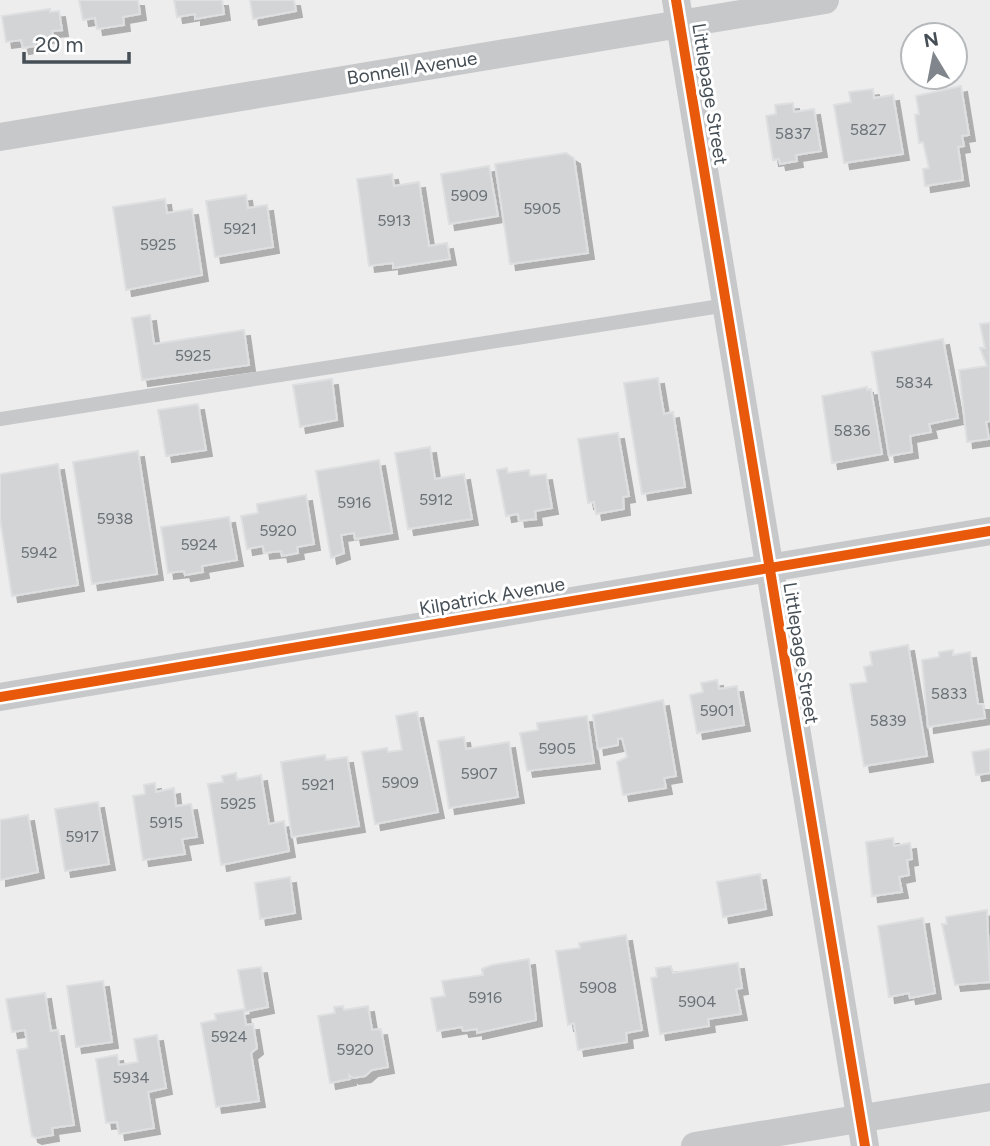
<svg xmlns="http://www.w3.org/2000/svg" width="990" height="1146" viewBox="0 0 990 1146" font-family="Figtree,sans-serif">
<defs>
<filter id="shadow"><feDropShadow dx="6" dy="6" stdDeviation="0" flood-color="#0004"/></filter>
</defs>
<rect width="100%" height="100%" fill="#ededed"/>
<g fill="#d3d4d6" stroke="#dedfe0" stroke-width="2" filter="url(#shadow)">
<path d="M79,0H138L140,14L123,17L124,25L97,29L95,18L83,20Z"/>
<path d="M174,0H222L224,14L195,19V14L177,17Z"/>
<path d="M250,0H294L296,11L253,19Z"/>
<path d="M50,9V12L59,11L62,30L52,31L53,36L34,39L35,46L23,48L21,40L6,42L2,16Z"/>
<path d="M961,86L969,135L962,136L964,146L958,147L963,180L925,186L923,169L929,168L923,142L919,143L915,115L919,114L916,96Z"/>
<path d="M873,89L874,98L893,95L903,154L844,163L834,105L851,102L849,92Z"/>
<path d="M793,103L794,112L814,109L821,151L796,155L797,161L780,164L779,159L773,160L766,116L776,114L775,105Z"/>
<path d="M566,153L574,158L588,253L510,264L495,164Z"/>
<path d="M489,166L498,216L449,224L441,174Z"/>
<path d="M392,174L394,186L419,182L429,246L447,243L450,259L393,268V263L369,266L357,179Z"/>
<path d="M246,195L248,208L267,205L273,247L215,257L206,201Z"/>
<path d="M165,199L167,213L192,209L202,275L126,290L113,207Z"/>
<path d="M150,315L154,344L244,330L249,365L142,380L132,318Z"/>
<path d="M990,323V421L986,422L989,439L967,442L959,370L987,366L980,348H985L980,324Z"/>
<path d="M943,339L958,418L929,424L931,432L910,436L912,452L889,456L872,352Z"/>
<path d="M658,378L664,414L673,412L685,487L642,494L624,383Z"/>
<path d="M332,379L337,420L300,427L293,385Z"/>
<path d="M867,387V390L871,389L882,454L832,463L822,396Z"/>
<path d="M198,404L206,450L166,456L158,410Z"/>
<path d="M618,433L629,496L623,497L624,509L596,514L594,502L588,503L578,439Z"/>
<path d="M430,447L435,479L464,474L472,519L408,529L395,453Z"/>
<path d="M138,451L157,574L92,584L73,462Z"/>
<path d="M379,460L392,533L355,539L354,533L341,535L344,553L331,558L316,471Z"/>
<path d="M58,464L78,585L12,596L0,519V474Z"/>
<path d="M507,468L508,473L529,470L530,476L546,474L552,508L535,511L536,519L519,521L518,514L506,516L497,470Z"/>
<path d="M306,495L314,544L297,547L298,553L282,556L281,551L264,553L263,546L247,549L241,516L258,513L257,504Z"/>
<path d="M229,517L237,560L202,566L203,572L185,575L184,571L168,573L161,527Z"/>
<path d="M908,645L927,756L864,766L850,684L867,682L864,667L872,665L870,652Z"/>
<path d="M953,650V655L970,652L978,704H983L985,718L928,727L922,660L939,657V652Z"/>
<path d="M717,680L719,689L737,686L744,725L697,733L690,695L703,692L701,683Z"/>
<path d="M663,700L676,776L664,778L666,788L623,795L617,762L627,757L622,738L618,739V745L598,749L593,715Z"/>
<path d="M417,712L438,812L375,824L362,752L387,748L388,752L402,750L396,716Z"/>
<path d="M587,716L594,763L527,771L520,733L538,730L537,723Z"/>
<path d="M464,737L466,749L509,742L518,797L449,808L438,741Z"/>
<path d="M990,749V773L976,775L972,752Z"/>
<path d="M325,755L326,760L347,757L359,826L292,837L281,762Z"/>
<path d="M236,773L237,780L261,775L269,824L284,821L289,851L221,865L208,784L223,782L222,776Z"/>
<path d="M155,783L156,792L174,788L176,806L191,804L197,837L182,839L185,854L143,860L133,796L145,794L144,785Z"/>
<path d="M98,802L109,864L65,871L55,809Z"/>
<path d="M28,815L38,872L0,880V820Z"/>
<path d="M893,838L894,846L910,843L912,859L907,860L909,875L899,877L902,892L872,896L866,842Z"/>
<path d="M760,874L766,909L723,917L717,882Z"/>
<path d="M290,877L295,913L260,919L255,883Z"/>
<path d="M987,910L990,982L955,985L942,924H947L946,917Z"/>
<path d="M923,918L935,993L910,998L909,993L889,997L878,926Z"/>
<path d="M626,935L642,1030L626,1033L627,1042L578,1050L574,1023L568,1025L556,951L580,948L579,943Z"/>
<path d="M529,959L536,1020L477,1033V1029L463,1031L462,1027L437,1031L431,998L445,996L442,981L483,975L482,969L492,965Z"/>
<path d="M738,963L742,988L736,989L741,1014L708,1019L709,1026L660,1034L651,978L657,977L656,968L671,966L673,973Z"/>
<path d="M261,967L268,1007L244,1012L246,1025L253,1024L257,1048L251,1053L259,1101L216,1107L201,1023L216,1020L215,1014L245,1009L238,970Z"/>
<path d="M103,981L112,1042L76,1047L67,986Z"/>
<path d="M45,993L51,1031L58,1030L74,1125L52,1128L53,1135L36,1138L32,1136L17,1050L28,1048L25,1030L12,1032L6,999Z"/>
<path d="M343,1006L344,1010L368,1006L372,1030L381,1029L388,1067L372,1070L365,1076L353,1078L349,1075L350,1079L330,1083L318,1016L335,1013L334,1007Z"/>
<path d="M157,1035L166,1088L148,1092L154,1128L119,1134L117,1122L106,1123L96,1059L117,1055L119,1065L138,1062L134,1039Z"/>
</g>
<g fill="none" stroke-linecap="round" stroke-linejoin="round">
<path stroke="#c7c8ca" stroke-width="14" d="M0,419L727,305"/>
<g stroke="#c7c8ca" stroke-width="28">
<path d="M676,0L865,1146"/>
<path d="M0,137L825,0"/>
<path d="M0,697L990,531"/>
<path d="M695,1146L990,1097"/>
</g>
<g stroke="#fff" stroke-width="15">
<g id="cycleway">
<path d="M676,0L865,1146"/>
<path d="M0,697L990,531"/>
</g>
</g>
<use href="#cycleway" stroke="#e8590c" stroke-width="10"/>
</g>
<g text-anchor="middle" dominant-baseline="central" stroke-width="6" stroke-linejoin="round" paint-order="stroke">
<g font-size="16" fill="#6b7277">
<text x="868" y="129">5827</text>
<text x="793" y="133">5837</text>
<text x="469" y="195">5909</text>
<text x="542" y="208">5905</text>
<text x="394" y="220">5913</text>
<text x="240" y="228">5921</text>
<text x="158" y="244">5925</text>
<text x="193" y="355">5925</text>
<text x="914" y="382">5834</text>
<text x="852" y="430">5836</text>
<text x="436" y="499">5912</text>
<text x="354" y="502">5916</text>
<text x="115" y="518">5938</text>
<text x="278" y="530">5920</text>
<text x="199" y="544">5924</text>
<text x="39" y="552">5942</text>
<text x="949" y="693">5833</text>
<text x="717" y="710">5901</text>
<text x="888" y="720">5839</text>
<text x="557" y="748">5905</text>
<text x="479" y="773">5907</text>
<text x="400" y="782">5909</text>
<text x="318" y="784">5921</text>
<text x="238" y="803">5925</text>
<text x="166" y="822">5915</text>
<text x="82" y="836">5917</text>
<text x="598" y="987">5908</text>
<text x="485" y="997">5916</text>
<text x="697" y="1001">5904</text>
<text x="229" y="1036">5924</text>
<text x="355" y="1049">5920</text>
<text x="131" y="1077">5934</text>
</g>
<g font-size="19" fill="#464f56" stroke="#fff">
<text transform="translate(412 68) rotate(-9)">Bonnell Avenue</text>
<text transform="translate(710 94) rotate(81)">Littlepage Street</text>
<text transform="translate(492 596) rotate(-10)">Kilpatrick Avenue</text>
<text transform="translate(801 653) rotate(81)">Littlepage Street</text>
</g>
</g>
<g transform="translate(934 56) rotate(350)"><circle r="33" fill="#ffffff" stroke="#b5b9bb" stroke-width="2"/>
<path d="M0-5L12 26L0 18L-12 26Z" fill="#80868b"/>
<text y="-10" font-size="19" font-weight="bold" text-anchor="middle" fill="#464f56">N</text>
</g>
<path d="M24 52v10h105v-10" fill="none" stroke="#464f56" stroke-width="3.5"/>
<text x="35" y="52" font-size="21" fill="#464f56" stroke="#ffffff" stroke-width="5" paint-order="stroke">20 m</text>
</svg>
